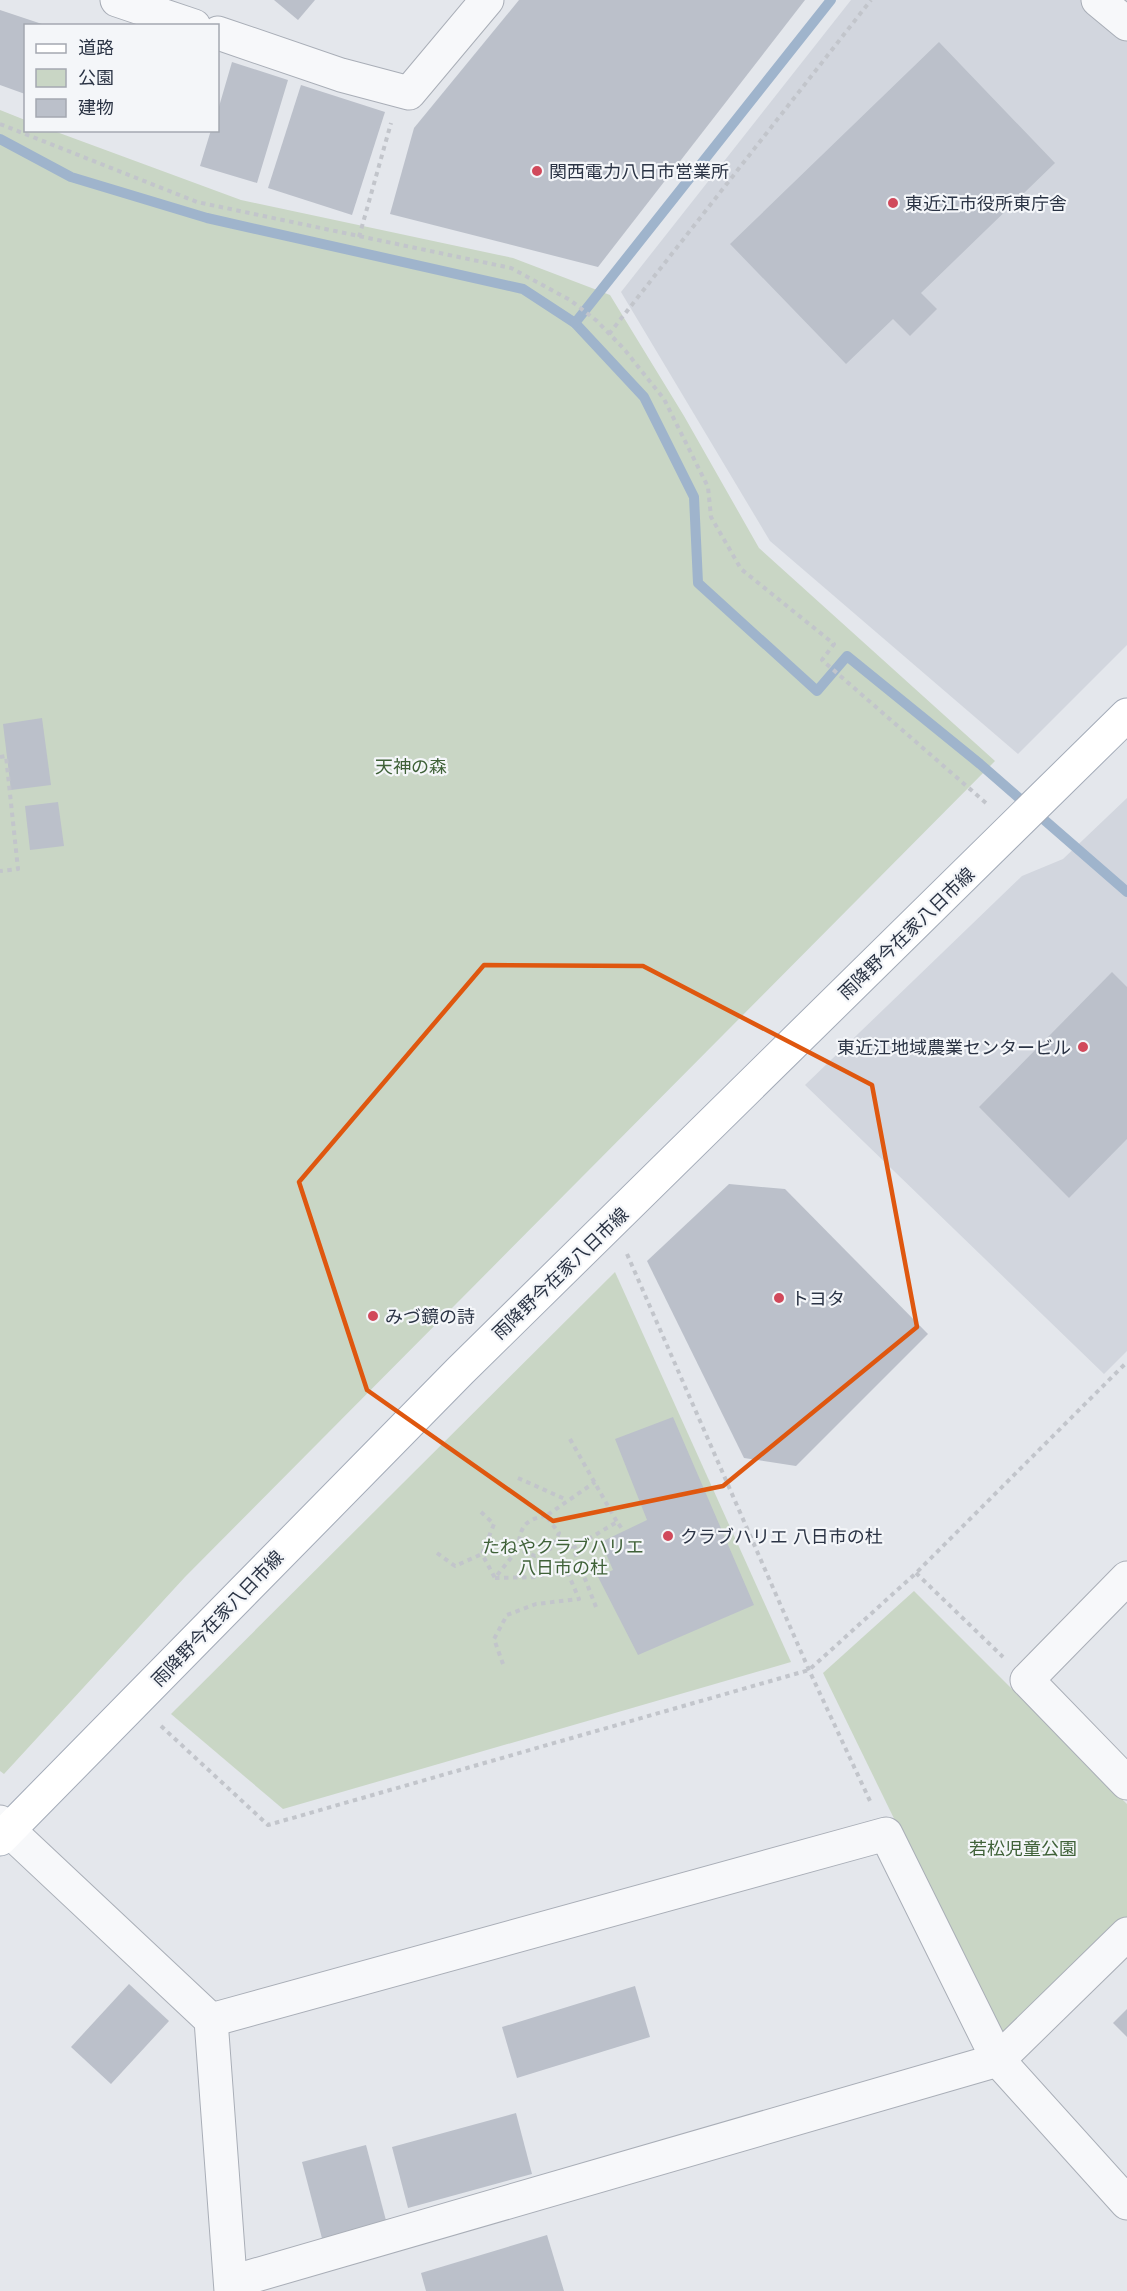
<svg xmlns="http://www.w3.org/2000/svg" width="1127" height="2291" viewBox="0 0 1127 2291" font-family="'Open Sans','Noto Sans JP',sans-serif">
<rect width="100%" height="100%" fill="#e4e7ec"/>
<g fill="#d2d6de">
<path d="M851,0H1127V645L1018,754L770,541L621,292Z"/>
<path d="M1127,798V1351L1104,1374L805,1085L1022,876L1063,859Z"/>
</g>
<g fill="#c9d6c5">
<path d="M0,110L25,120L26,130L54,131L241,200L513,258L610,295L684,416L759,548L995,761L185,1577L4,1774L0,1771Z"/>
<path d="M615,1272L791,1662L283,1809L171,1714Z"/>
<path d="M914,1591L1127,1804V1918L1002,2040L823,1673Z"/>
</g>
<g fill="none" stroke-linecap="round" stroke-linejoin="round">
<g stroke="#9fb4cc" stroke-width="10">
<path d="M0,139L71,177L207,218L523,289L575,323L644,397L694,497L698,583L817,691L847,656L980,764L1127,892"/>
<path d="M575,323L831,0"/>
</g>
</g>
<g fill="#bbc0ca">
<path d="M274,0H315L298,20Z"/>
<path d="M519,0H805L598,267L390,214L414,128Z"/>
<path d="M0,10L45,25L26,26L25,94L0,85Z"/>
<path d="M939,42L1055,163L921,293L937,309L910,336L893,319L846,364L730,244Z"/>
<path d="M232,62L288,80L257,183L200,166L211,130H218V110Z"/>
<path d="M301,85L385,112L352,215L268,188Z"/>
<path d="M42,718L51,785L11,790L3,724Z"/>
<path d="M58,802L64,846L30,850L25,806Z"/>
<path d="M1112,972L1127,987V1139L1069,1198L979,1107Z"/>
<path d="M729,1184L785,1189L928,1334L796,1466L744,1458L647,1261Z"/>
<path d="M673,1417L754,1605L638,1655L598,1577L613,1570L601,1542L647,1520L615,1439Z"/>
<path d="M129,1984L169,2021L111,2084L71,2047Z"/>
<path d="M635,1986L650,2037L517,2078L502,2027Z"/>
<path d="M1127,2009V2037L1113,2023Z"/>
<path d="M516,2113L532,2174L408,2208L392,2147Z"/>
<path d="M366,2145L388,2228L324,2246L302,2162Z"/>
<path d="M547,2235L564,2291H426L421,2273Z"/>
</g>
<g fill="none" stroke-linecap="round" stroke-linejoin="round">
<g stroke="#a9aeb7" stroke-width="35">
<g id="minor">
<path d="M117,0L194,26"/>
<path d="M1098,0L1127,24"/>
<path d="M218,33L341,75L409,93L487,0"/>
<path d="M1127,1578L1027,1680L1127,1783"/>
<path d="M0,1822L211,2020L231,2291"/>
<path d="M211,2020L886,1834L998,2060L1127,2203"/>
<path d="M232,2282L998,2060L1127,1934"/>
</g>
</g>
<g stroke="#a3abb8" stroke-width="35">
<path id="major" d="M0,1839L460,1371L1127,715"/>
</g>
<g stroke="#c2c5cb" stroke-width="4" stroke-dasharray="4.5 4.5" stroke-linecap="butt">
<path d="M0,124L197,202L511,268L570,300L597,321L624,349L664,399L708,487L711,517L741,569L834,644L822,660L986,803"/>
<path d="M359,237L391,123"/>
<path d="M609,334L871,0"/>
<path d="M0,757L6,756L18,869L0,871"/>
<path d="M627,1254L809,1670L870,1801"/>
<path d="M570,1439L617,1522"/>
<path d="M518,1478L567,1500"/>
<path d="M481,1512L494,1524L482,1554L495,1578L518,1549"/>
<path d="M546,1516C524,1519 520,1528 518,1549L535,1556L552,1548L559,1533L546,1516L595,1482"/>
<path d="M437,1553L455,1566L482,1554"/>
<path d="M916,1573L1003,1657"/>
<path d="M495,1578L539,1577L564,1564L579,1599L536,1604L507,1615L494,1639L503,1664"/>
<path d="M596,1607L573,1548L617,1522L623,1530"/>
<path d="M161,1726L268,1825L809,1670L916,1573L1127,1362"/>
</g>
<use href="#minor" stroke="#f7f8fa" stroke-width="33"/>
<use href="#major" stroke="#fff" stroke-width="33"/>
</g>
<path fill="none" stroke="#df570f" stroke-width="4.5" stroke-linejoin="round" d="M484,965L643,966L872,1085L917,1327L723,1486L553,1521L367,1390L299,1182Z"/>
<g fill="#d1495b" stroke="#f4f6f9" stroke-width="2">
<circle cx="537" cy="171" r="6"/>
<circle cx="893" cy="203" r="6"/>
<circle cx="1083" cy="1047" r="6"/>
<circle cx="779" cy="1298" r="6"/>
<circle cx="373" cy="1316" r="6"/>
<circle cx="668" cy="1536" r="6"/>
</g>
<g text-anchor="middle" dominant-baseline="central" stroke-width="4.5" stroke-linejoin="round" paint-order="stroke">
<g font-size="18" fill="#2b3445" stroke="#f4f6f9" text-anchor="start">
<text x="549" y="171">関西電力八日市営業所</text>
<text x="905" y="203">東近江市役所東庁舎</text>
<text x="1071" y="1047" text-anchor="end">東近江地域農業センタービル</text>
<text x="791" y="1298">トヨタ</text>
<text x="385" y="1316">みづ鏡の詩</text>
<text x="680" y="1536">クラブハリエ 八日市の杜</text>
</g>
<g font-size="18" fill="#3f6138" stroke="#f4f6f9">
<text x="411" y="766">天神の森</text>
<text x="563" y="1546">たねやクラブハリエ<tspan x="563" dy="21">八日市の杜</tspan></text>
<text x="1023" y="1848">若松児童公園</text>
</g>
<g font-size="18" fill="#2b3445" stroke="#f4f6f9">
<text transform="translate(906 933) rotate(-44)">雨降野今在家八日市線</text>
<text transform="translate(560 1273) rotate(-44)">雨降野今在家八日市線</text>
<text transform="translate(217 1618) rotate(-46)">雨降野今在家八日市線</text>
</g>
</g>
<rect x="24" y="24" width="195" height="108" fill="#f4f6f9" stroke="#a4a8b1" stroke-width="1.5"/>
<rect x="36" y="44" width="30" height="9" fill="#ffffff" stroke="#a4a8b1" stroke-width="1.5"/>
<text x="78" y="54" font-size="18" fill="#2b3445">道路</text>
<rect x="36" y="69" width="30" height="18" fill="#c9d6c5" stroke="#a4a8b1" stroke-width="1.5"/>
<text x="78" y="84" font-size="18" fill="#2b3445">公園</text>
<rect x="36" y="99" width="30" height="18" fill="#bbc0ca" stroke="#a4a8b1" stroke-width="1.5"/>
<text x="78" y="114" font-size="18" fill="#2b3445">建物</text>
</svg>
